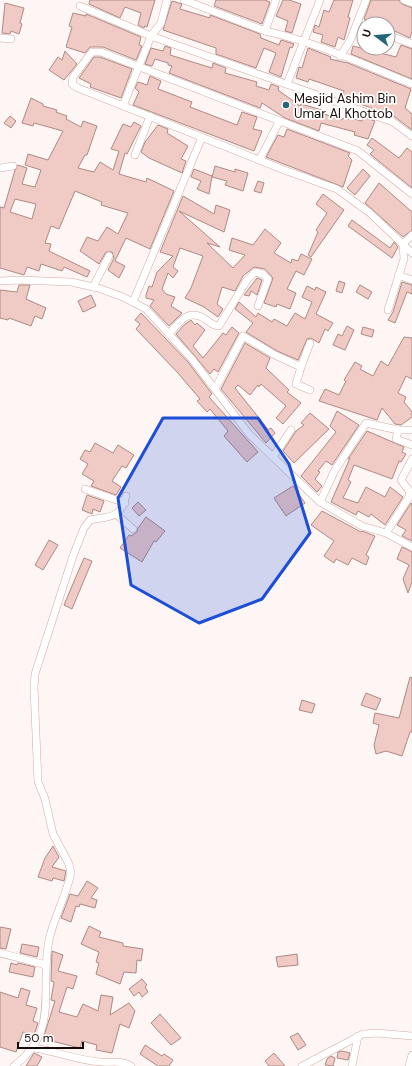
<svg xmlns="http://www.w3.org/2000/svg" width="412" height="1066" viewBox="0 0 412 1066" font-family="'DM Sans',sans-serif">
<rect width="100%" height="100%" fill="#fef6f4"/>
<g fill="#f0cac4" stroke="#ad8a84" fill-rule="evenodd">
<path d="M90,0H155L147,27L145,26L144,28L138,25L141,13L125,7L120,18L89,4Z"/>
<path d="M216,0H265L270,2L262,24L214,6Z"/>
<path d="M283,0H289L301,4L292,33L285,31L288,21L276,16Z"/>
<path d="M334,0H353L348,17L350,18L344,40L338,37L335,47L321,42L323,35L313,32L315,25L319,27L324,10L329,12Z"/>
<path d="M371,0H399L402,4L412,8V32L410,38L388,28V24H380L364,19Z"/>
<path d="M172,1L182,4L180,9L210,18V15L260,34L261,38L279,45L281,40L294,44L292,48L290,47L281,77L269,72L276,53L264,48L256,68L216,54V48L163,30Z"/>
<path d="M5,3L24,8L20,23L22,24L19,34L11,31L10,34L2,33Z"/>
<path d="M73,13L86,16V14L141,37L139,45L142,46L136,60L103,47H90L85,53L66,47L72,27L69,26Z"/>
<path d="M401,45L412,49V79L351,54L353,46L396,57Z"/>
<path d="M165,46L171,48L170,55L212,68L213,63L226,68L225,73L257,82L256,86L269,90L271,84L279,87L278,90L300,106L301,104L325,111L324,114L342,120L343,118L349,119L350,118L362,121L364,117L375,121L368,139L354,135L355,132L321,123L319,131L285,118L262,103L260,108L169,73L172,66L168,65V63L155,59L152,66L145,64L151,48L163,51Z"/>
<path d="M308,48L331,57L330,59L348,63L411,89L405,108L412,114V130L395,117L342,97L344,91L309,79L308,82L296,78L299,67L302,68Z"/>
<path d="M65,51L77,64L64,80L49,70L58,57L62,60Z"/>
<path d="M94,57H100L132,69L121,98L90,87L91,84L79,78Z"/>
<path d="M150,76L161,81L158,89L192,102L190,107L237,125L242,112L257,117L253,129L262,131L254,151L133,105L139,92L135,88L138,82L147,85Z"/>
<path d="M31,98L43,104V106L57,110L56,112L67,116L66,119L81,127L83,121L97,126L87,155H85L78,168L94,172L100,162L113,170L119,151L111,149L123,124L131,127L134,122L141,126L127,154L125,153L119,174L146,182L147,178L174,191L150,249L126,238L115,261L125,266L119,278L108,270L114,258L112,252H106L99,264L80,251L87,237L98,241L107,227L118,234L128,213L101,205L102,202L75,191L59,229L51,226L45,243L51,244L49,251L90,271L87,277L64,267L62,271L41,264L39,271L27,267L24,275L0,268V207L4,208L15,170L18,165L27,168L22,184L35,187L41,170L25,165L28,154L48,160L63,131L34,123L33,126L22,123ZM15,199L36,204L32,219L10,212Z"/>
<path d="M10,116L16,121L11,128L4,123Z"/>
<path d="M158,125L168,129L167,133L188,146L181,159L186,161L182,173L149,158L141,152L145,142Z"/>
<path d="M287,129L350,153L348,156L352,160L343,187L266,157L278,135L284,137Z"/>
<path d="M372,138L399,158L407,148L412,152V188L370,154L374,150L367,145Z"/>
<path d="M215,166L235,172V169L248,173L243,191L225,185L227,181L212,177Z"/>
<path d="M194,169L212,176L209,194L197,189L201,181L191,177Z"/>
<path d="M363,169L370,176L355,195L347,188Z"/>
<path d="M258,181L264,183L261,193L254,191Z"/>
<path d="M379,183L412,212V230L403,237L365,203Z"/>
<path d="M323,194L344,210L311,257L308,255L318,232L316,230L327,213L316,204Z"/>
<path d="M183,196L214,214L216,205L230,210L224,232L179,211L220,247L207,243L233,268L245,255L229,250L232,238L253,245L265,229L281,243L274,253L291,263L292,259L298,261L301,254L312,259L304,275L296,271L287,289L296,293L290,309L277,304L276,307L264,303L273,278L265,269L254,267L243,276L235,291L222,287L217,304L223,309L218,317L204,307L185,298L191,288L203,256L180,248L173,267L178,271L173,278L168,273L162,289L166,294L175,297L171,306L182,313L169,326L150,306L154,300L146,298V295L149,286L152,287L157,272L173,256L160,252Z"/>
<path d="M352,220L390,248L394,242L398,247L392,258L348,226Z"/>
<path d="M257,278L262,280L257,295L251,291L249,296L244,295Z"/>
<path d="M339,281L345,283L342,293L336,291Z"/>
<path d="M402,282L412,285V294L407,292L395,323L388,320L393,312Z"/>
<path d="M19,285H30L26,299L46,308L42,319L35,316L31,326L9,318L8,320L0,318V290L17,292Z"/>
<path d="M360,285L372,292L368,299L356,292Z"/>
<path d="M307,286L315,290L316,287L326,292L316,314L333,323L328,331L325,329L319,343L311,338L307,339L298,360L277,351L246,332L253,323L235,309L239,302L256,317L258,313L272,322L274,319L287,326L295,313L305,319L312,302L302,297Z"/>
<path d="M91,295L96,306L83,312L78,301Z"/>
<path d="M141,313L188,362L212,394L209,397L258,452L247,462L224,436L228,431L210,409L207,412L197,401L200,399L177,372L136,329L140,324L135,320Z"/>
<path d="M191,320L195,325L197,323L205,330L193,346L203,358L223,333L226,335L232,327L239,333L218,372L214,369L210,374L176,334L184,325Z"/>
<path d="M347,326L354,330L345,350L333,345L338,334L342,336Z"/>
<path d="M363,327L374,330L372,337L361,334Z"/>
<path d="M404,337L412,338V379L406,376L398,393L406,397L404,402L412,412V417L401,425L395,424L382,408L377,420L319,401L325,389L339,395L346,381L344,380L355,362L362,366L360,369L373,376L381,361L388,366Z"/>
<path d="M245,343L270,358L266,368L289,390L287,392L301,403L283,424L276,418L286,406L261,384L259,387L258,385L250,395L238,385L235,388L267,428L268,430L271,428L275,433L266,443L221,389Z"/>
<path d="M337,411L359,425L332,465L326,461L318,471L320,472L315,479L322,486L317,492L301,476L336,432L330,426Z"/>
<path d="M310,413L329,429L294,463L283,451L296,431L304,425L301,423Z"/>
<path d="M367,431L404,447L402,452L406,454L401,462L399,461L392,479L354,465L348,480L351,482L343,498L358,503L366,487L385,497L390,487L403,497L385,525L371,514L369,517L358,511L356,515L331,502L350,458L348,459Z"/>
<path d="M95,443L113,453L118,445L134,455L126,468L122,466L112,481L121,487L116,495L91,486L94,481L82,474L88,464L80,459L85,450L90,452Z"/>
<path d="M293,486L305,503L286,516L274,498Z"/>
<path d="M87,495L104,501L100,512L93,509L92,514L82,510Z"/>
<path d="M138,502L146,510L139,516L132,508Z"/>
<path d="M411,503L412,504V541L402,536L406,530L397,525Z"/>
<path d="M322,511L361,532L362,531L375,536L366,555L369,557L366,565L352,558L348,565L336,559L334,563L324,556L334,541L311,525Z"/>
<path d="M146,517L165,531L156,542L154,541L142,562L120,548L129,535L131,536L137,532L138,528Z"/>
<path d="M49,540L58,545L43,570L35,565Z"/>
<path d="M402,547L412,552V582L408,593L403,579L409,565L397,559Z"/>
<path d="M84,558L92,561L72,609L64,605Z"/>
<path d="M410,677L412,678V732H410L402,756L386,751L376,754L374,745L379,725L373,723L375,713L399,718Z"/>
<path d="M366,693L381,699L376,710L361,705Z"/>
<path d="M302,700L315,704L312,713L299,710Z"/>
<path d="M53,846L59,857L52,867L66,871L64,881L53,878L52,881L38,877L45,858Z"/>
<path d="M87,881L98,888L91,898L97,900L95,908L80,904L79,907L76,906L71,922L61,918L70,894L78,896Z"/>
<path d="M89,926L101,932L99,937L123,943V946L143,949L141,961L137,960L136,973L124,972L120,984L96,974L99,963L96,962L99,952L81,944Z"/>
<path d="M0,927L11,929L6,949L0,948Z"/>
<path d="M22,944L39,947L37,957L20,953Z"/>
<path d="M52,951L63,955L58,971L77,976L73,989L67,987L59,1012L77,1017L83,1004L98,1011L101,995L113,997L110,1015L129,1003L135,1011L129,1028L120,1024L112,1053L96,1050L97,1045L82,1041L80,1048L43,1039L55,1001L51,1000L54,982L51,981Z"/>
<path d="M297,954L298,965L278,967L276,957Z"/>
<path d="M11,963L17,965L18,963L35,967L33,977L9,972Z"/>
<path d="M142,979L147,985L145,987L148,992L142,997L139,992L134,996L129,989Z"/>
<path d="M21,988L30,991L26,1005L37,1008L33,1021L38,1023L34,1035L23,1032L16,1052L0,1047V992L18,998Z"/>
<path d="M160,1014L181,1038L171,1045L151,1023Z"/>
<path d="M298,1033L306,1045L298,1050L290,1037Z"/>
<path d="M145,1045L162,1056L164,1054L173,1060L169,1066H158L140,1054Z"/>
<path d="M342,1051L350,1053L348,1060L337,1058L338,1052Z"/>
<path d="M34,1053L42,1057L37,1066H26Z"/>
<path d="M274,1053L285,1066H269L265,1061Z"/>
<path d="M331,1056L335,1058L333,1066L325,1065L327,1059Z"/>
</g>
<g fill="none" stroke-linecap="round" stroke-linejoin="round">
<g stroke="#d0aba5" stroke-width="8">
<g id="minor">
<path d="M184,0L265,31L276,0"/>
<path d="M404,0L412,3"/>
<path d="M80,6L151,36L393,122L412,136"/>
<path d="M265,31C316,42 364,65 412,84"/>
<path d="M388,35L412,44"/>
<path d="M0,38L11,39"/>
<path d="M340,56L350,41L366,0"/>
<path d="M287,84L320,0"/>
<path d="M123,106L151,36L161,23L167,0"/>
<path d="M135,155L150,116"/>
<path d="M260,159L279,122"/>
<path d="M0,168L13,166"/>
<path d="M412,194L358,151L101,52H92L73,77L72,84L78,88L287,171L337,189L370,213L412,253"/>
<path d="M398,275L412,280"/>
<path d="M0,281L19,280L71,282L98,288L123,297L146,309L192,359L249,434L320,502L362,526L386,533L412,547"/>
<path d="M93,287L109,256"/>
<path d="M133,302L202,137"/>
<path d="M388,310L404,259L403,244L412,235"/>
<path d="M169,334C179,322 188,308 205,319C210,322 213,326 219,326L247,280L255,272L263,274L268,279L258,306"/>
<path d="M301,367L296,384L310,390"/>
<path d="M215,389L243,336L275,355L301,367L310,343"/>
<path d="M398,430L396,439L412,445"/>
<path d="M273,457L291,430"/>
<path d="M85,489L125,503"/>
<path d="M320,502L335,470L366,423L398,430H412"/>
<path d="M116,514L133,529"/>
<path d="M386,533L409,497L410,492L401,480L412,459"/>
<path d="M0,953L46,965"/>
<path d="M34,1048C56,1051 78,1061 101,1062C112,1063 121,1060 131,1066"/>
<path d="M14,1066C61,1030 39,989 49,940C54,917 66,896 71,873L69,864L53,834L45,799L38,782L34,688L35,674L73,556L84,528L90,520C109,516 120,520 126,496"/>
<path d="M302,1066L363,1034L377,1033L412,1036"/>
<path d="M352,1066L358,1036"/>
<path d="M409,1066L412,1055"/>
</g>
</g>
<use href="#minor" stroke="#fff" stroke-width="7"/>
</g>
<path fill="#1d4ed8" fill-opacity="0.2" stroke="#1d4ed8" stroke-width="3" stroke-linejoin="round" d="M163,418H258L289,464L310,533L262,599L199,623L131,585L118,498Z"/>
<circle fill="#236679" stroke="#fff" stroke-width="1.5" cx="286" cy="105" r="4"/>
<g text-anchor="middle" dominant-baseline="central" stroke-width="3.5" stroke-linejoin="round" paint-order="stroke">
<g font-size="13" fill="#170b09" stroke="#fff" text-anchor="start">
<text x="294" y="98">Mesjid Ashim Bin<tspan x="294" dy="15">Umar Al Khottob</tspan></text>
</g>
</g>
<g transform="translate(376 36) rotate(286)"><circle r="19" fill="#ffffff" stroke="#a29d9d"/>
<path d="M0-3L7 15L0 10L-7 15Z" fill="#236679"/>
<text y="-6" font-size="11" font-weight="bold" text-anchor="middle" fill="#170b09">U</text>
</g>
<path d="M18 1042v6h65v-6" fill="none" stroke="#170b09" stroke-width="2"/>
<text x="24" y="1042" font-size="12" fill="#170b09" stroke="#ffffff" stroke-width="3" paint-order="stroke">50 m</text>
</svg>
